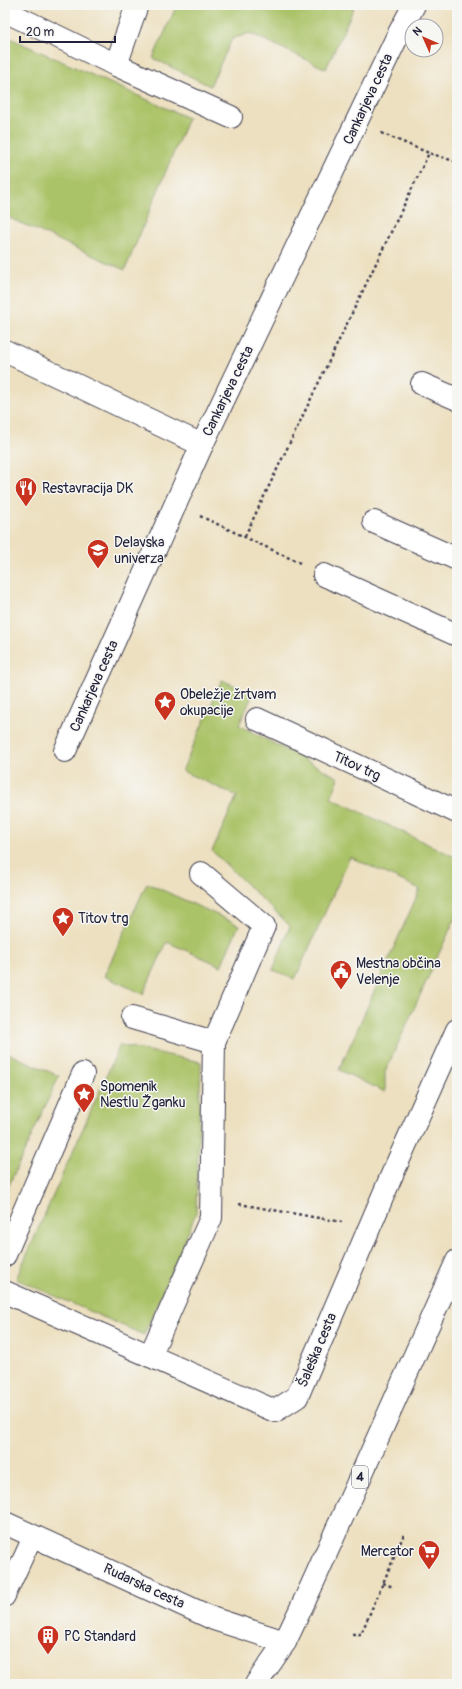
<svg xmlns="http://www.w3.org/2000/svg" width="462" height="1689" viewBox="0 0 462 1689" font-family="Pangolin,sans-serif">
<rect width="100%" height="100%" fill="#f6f6f2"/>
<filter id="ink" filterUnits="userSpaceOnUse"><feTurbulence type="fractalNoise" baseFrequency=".025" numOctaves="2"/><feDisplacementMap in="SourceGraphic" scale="8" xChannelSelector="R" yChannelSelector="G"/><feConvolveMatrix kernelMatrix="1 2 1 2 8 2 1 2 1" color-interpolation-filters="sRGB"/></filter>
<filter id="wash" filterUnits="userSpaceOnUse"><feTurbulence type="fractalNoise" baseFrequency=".012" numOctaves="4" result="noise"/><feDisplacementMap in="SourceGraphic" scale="16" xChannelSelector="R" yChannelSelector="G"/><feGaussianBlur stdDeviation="0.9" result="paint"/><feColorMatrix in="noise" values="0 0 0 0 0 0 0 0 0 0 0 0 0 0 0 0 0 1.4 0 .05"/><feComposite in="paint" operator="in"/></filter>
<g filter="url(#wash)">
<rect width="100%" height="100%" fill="#ede0c0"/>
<g fill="#abc368" stroke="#667252">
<path d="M177,5H355L326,69L250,33L232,39L210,86L153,58Z"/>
<path d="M5,36L188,118L125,270L5,216Z"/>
<path d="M222,680L253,694L239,725L339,778L331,798L457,858V914L385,1072V1092L339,1070L420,889L350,857L295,979L273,970L290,926L212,851L237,796L182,771Z"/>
<path d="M147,883L239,925L221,966L167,942L143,994L104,976Z"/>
<path d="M120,1045L201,1062L196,1213L144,1335L16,1279Z"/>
<path d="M5,1052L59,1076L5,1194Z"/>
</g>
</g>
<g filter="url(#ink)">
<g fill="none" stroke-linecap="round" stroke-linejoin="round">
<g stroke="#403e4f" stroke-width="21">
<path id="service" d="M5,1597L33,1536"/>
</g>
<g stroke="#403e4f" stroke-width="24">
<g id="pedestrian">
<path d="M5,351L202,445"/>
<path d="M65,751L202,445L398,35L414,5"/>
<path d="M201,873L264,926L214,1042"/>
<path d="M132,1018L214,1042L211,1218L150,1356"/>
<path d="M5,1255L83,1074"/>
</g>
</g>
<g stroke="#403e4f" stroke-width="24">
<g id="minor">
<path d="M5,11L116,65L231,117"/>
<path d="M116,65L137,5"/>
<path d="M422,384L457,399"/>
<path d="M374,522L457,559"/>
<path d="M324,575L457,635"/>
<path d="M257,719L457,812"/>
<path d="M5,1292L275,1411L297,1397L391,1177L457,1030"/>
<path d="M5,1523L214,1619L285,1642"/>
</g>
</g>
<g stroke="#403e4f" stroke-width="24">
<path id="primary" d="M256,1684L285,1642L311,1587L457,1261"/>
</g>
<g stroke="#403e4f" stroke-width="2.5" stroke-dasharray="3 3" stroke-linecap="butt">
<path d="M381,133L429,153"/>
<path d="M200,516L300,563"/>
<path d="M245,536L429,153L457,162"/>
<path d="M239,1204L342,1222"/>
<path d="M383,1583L393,1587"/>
<path d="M352,1634H361L405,1532"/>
</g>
<use href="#service" stroke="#fff" stroke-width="19"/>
<use href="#pedestrian" stroke="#fff" stroke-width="22"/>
<use href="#minor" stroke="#fff" stroke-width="22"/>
<use href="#primary" stroke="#fff" stroke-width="22"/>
</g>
</g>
<defs>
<g id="restaurant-pin" transform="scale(1.15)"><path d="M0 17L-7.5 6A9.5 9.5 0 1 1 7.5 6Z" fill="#c8321e" stroke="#f6f6f2"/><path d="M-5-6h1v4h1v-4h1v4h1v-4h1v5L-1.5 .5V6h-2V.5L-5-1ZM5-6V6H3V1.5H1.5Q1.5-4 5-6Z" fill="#fff"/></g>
<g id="university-pin" transform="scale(1.15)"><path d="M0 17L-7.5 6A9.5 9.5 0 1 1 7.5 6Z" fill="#c8321e" stroke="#f6f6f2"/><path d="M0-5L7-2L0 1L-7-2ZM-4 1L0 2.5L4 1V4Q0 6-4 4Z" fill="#fff"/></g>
<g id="sight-pin" transform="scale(1.15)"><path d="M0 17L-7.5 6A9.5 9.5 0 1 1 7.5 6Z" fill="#c8321e" stroke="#f6f6f2"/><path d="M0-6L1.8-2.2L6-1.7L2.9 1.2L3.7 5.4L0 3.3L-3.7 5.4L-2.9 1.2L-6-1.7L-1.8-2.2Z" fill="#fff"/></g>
<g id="civic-pin" transform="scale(1.15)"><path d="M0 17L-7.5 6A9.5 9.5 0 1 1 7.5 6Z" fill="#c8321e" stroke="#f6f6f2"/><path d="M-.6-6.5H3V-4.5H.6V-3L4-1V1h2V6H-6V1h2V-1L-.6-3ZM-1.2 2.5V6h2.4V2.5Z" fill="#fff"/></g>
<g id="supermarket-pin" transform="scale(1.15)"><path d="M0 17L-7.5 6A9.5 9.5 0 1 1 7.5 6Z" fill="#c8321e" stroke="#f6f6f2"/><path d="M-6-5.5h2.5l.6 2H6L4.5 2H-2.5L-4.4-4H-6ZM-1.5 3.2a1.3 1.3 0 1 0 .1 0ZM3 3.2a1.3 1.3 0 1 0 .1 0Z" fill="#fff"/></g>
<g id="building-pin" transform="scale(1.15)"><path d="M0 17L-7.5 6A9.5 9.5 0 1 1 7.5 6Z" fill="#c8321e" stroke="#f6f6f2"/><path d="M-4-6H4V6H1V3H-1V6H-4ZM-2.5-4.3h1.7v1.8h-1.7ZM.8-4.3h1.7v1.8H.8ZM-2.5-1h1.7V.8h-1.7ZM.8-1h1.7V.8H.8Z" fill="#fff"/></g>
</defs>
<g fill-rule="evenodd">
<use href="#restaurant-pin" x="26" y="488"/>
<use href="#university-pin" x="98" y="550"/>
<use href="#sight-pin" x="165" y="702"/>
<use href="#sight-pin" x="63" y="918"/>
<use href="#civic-pin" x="341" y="971"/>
<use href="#sight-pin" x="84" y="1094"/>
<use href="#supermarket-pin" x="429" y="1551"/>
<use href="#building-pin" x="48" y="1636"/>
</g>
<g text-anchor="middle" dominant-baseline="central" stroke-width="3" stroke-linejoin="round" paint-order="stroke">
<rect fill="#f6f6f2" stroke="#626272" stroke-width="1" x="352" y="1466" width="16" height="22" rx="3"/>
<g font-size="13" font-weight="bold" fill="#22223b">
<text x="360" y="1477">4</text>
</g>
<g font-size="14" fill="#22223b" stroke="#f6f6f2">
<text transform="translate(368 99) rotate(-65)">Cankarjeva cesta</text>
<text transform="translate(228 391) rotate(-64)">Cankarjeva cesta</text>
<text transform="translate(94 686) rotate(-66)">Cankarjeva cesta</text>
<text transform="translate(357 766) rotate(25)">Titov trg</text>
<text transform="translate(317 1350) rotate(-67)">Šaleška cesta</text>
<text transform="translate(144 1586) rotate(25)">Rudarska cesta</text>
</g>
<g font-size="14" fill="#22223b" stroke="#f6f6f2" text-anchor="start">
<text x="42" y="488">Restavracija DK</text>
<text x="114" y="542">Delavska<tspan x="114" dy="16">univerza</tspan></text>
<text x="180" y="694">Obeležje žrtvam<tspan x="180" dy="16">okupacije</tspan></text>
<text x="78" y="918">Titov trg</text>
<text x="356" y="963">Mestna občina<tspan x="356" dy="16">Velenje</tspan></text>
<text x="100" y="1086">Spomenik<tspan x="100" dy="16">Nestlu Žganku</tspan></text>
<text x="414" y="1551" text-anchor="end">Mercator</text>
<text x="64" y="1636">PC Standard</text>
</g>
</g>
<rect width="462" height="1689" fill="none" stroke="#f6f6f2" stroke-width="20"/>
<g transform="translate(424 38) rotate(315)"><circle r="19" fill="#f6f6f2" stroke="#a1a1a9"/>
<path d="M0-3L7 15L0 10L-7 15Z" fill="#c8321e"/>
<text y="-6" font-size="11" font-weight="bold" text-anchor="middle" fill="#22223b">N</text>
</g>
<path d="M20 36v6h95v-6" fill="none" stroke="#22223b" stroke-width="2"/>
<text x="26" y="36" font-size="12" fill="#22223b" stroke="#f6f6f2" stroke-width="3" paint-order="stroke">20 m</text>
</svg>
